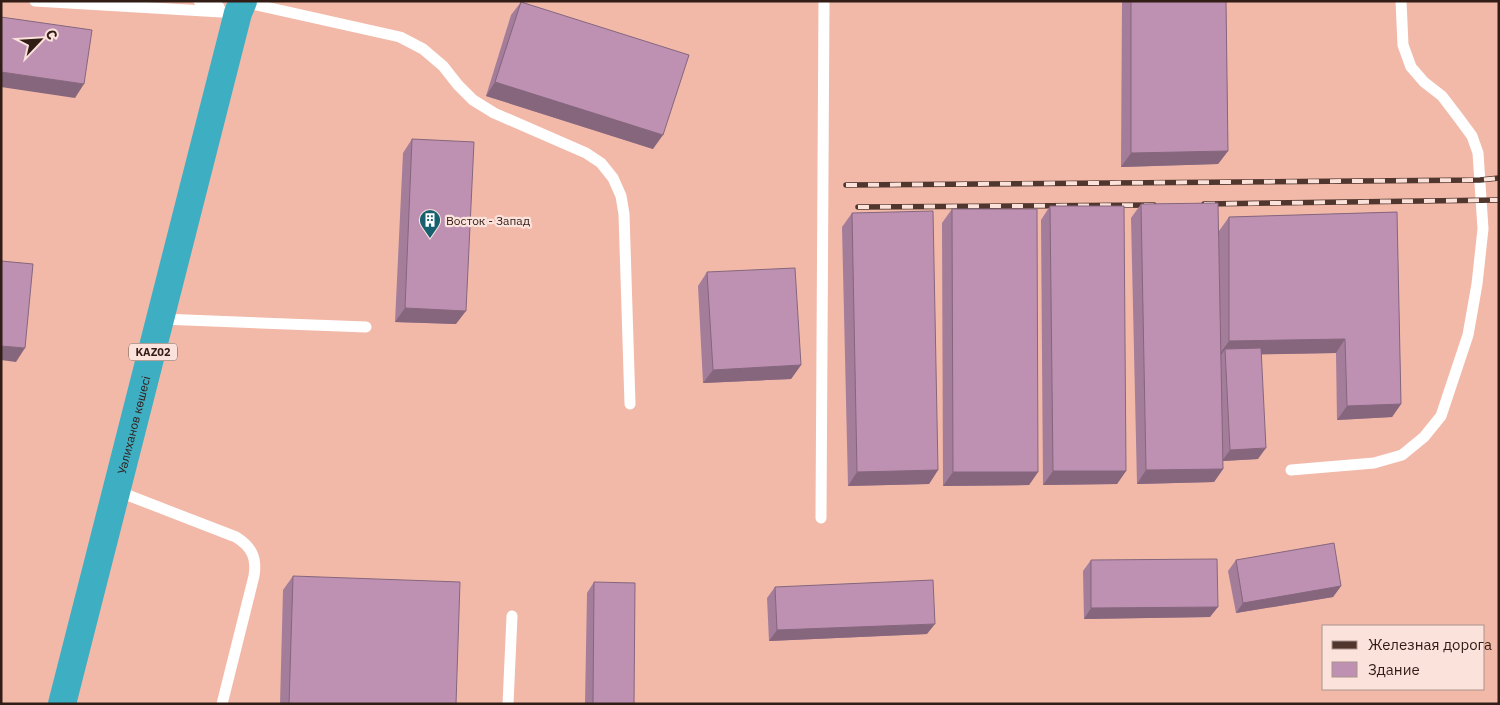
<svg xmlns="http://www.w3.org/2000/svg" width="1500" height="705" viewBox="0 0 1500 705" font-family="'IBM Plex Sans',sans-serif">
<rect width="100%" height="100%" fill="#f2b9a9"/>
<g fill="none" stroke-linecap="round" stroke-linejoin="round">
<g stroke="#fff" stroke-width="11">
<path d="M35,1L238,13"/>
<path d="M199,1L219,7"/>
<path d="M243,2L400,37L423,49L443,66L458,85L473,100L494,113L586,153L601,163L613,178L621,196L624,214L630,404"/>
<path d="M161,319L366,327"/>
<path d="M1291,470L1374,463L1402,455L1424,437L1441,416L1468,335L1477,284L1483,229L1478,153L1472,136L1458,117L1442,96L1424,82L1411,67L1403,45L1401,1"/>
<path d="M117,491L236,537C252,547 257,558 254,576L222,704"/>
<path d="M821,518L824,1"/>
<path d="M508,704L512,616"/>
</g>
<path stroke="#3eaec3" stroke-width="28" id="s1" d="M62,704L238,13L243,1"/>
<g stroke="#51362e" stroke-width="5.5">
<g id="rail">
<path d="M846,185L1480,180L1499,178"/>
<path d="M1204,204L1499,200"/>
<path d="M858,207L1154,205"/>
</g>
</g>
<use href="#rail" stroke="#fbe3dc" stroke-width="4" stroke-dasharray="11" stroke-linecap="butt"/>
</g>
<g fill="#a37d9a">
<path d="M1122,1H1226L1228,151L1218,164L1121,167Z"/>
<path d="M521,2L653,149L486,96L511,15Z"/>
<path d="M412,139L456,324L395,322L403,153Z"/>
<path d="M1141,204L1219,281V231L1229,217L1397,212L1401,404L1392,417L1337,420L1336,353L1262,354L1258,459L1223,461V469L1214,482L1137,484L1131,218Z"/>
<path d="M1050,206L1126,471L1117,484L1043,485L1041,220Z"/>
<path d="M952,209L1038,472L1029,485L943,486L942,223Z"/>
<path d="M852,213L938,470L929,484L848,486L842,227Z"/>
<path d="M707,272L801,365L791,379L703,383L698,286Z"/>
<path d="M1091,560L1210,617L1084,619L1083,571Z"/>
<path d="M1236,560L1341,586L1333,597L1236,613L1228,571Z"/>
<path d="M293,576L456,704H280L283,590Z"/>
<path d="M594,582L634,704H585L587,593Z"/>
<path d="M775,587L927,634L769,641L767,598Z"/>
</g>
<g fill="#85667d">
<path d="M1,72L84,84L75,98L1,87Z"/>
<path d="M495,82L663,135L653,149L486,96Z"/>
<path d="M1228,151L1218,164L1121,167L1131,153Z"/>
<path d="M405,308L466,311L456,324L395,322Z"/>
<path d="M1345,339L1336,353L1226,355L1225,349L1221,355H1219L1229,341Z"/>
<path d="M1,346L25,348L16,362L1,360Z"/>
<path d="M801,365L791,379L703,383L713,370Z"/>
<path d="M1401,404L1392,417L1337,420L1347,406Z"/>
<path d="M1266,448L1258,459L1222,461L1230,450Z"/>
<path d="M1223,469L1214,482L1137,484L1146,470Z"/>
<path d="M938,470L929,484L848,486L857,472Z"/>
<path d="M1053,471H1126L1117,484L1043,485Z"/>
<path d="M953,472H1038L1029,485L943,486Z"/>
<path d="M1341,586L1333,597L1236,613L1243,603Z"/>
<path d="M1218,607L1210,617L1084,619L1091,608Z"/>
<path d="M935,624L927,634L769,641L777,630Z"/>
</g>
<g fill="#be91b3" stroke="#85667d">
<path d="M1131,1H1226L1228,151L1131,153Z"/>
<path d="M521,2L689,55L663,135L495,82Z"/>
<path d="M1,17L92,30L84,84L1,72Z"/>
<path d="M412,139L474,142L466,311L405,308Z"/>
<path d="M1218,203L1223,469L1146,470L1141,204Z"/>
<path d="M1050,206H1124L1126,471H1053Z"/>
<path d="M952,209H1037L1038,472H953Z"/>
<path d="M933,211L938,470L857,472L852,213Z"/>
<path d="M1397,212L1401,404L1347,406L1345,339L1229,341V217Z"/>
<path d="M1,261L33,264L25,348L1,346Z"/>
<path d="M795,268L801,365L713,370L707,272Z"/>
<path d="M1261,348L1266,448L1230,450L1225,349Z"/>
<path d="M1334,543L1341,586L1243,603L1236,560Z"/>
<path d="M1217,559L1218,607L1091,608V560Z"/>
<path d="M293,576L460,582L456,704H289Z"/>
<path d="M933,580L935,624L777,630L775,587Z"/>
<path d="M594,582L635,583L634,704H593Z"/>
</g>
<defs>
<g id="building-pin" transform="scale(1.125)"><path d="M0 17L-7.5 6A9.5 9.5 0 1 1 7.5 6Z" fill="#17606f" stroke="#fbe3dc"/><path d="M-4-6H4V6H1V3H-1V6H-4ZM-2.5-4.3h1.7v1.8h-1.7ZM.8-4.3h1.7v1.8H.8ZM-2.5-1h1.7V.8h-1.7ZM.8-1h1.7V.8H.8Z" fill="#fff"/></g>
</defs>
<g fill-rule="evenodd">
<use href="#building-pin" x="430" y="220"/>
</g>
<g text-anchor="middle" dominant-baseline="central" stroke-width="4.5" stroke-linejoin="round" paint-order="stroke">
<rect fill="#fbe3dc" stroke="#6e5851" stroke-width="1" x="129" y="343.5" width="48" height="17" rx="4"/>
<g font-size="11" font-weight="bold" fill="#311c16">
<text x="153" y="352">KАZ02</text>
</g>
<g font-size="12" fill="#311c16" stroke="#fbe3dc" text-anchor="start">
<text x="446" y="220">Восток - Запад</text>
</g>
<g font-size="12" fill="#311c16" stroke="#fbe3dc">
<text stroke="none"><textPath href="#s1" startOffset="288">Уәлиханов көшесі</textPath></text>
</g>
</g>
<rect width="1500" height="705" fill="none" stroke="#311c16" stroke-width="5"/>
<rect x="1322" y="625" width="162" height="65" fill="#fbe3dc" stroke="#aa938d"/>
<rect x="1332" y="641" width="25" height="8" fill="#51362e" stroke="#aa938d"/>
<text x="1368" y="650" font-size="15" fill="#311c16">Железная дорога</text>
<rect x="1332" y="662" width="25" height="15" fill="#be91b3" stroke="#aa938d"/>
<text x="1368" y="675" font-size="15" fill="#311c16">Здание</text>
<g transform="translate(40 40) rotate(65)" stroke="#fbe3dc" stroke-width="4" paint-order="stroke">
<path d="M0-4L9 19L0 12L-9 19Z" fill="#311c16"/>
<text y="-8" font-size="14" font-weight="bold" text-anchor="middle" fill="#311c16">С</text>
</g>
</svg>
